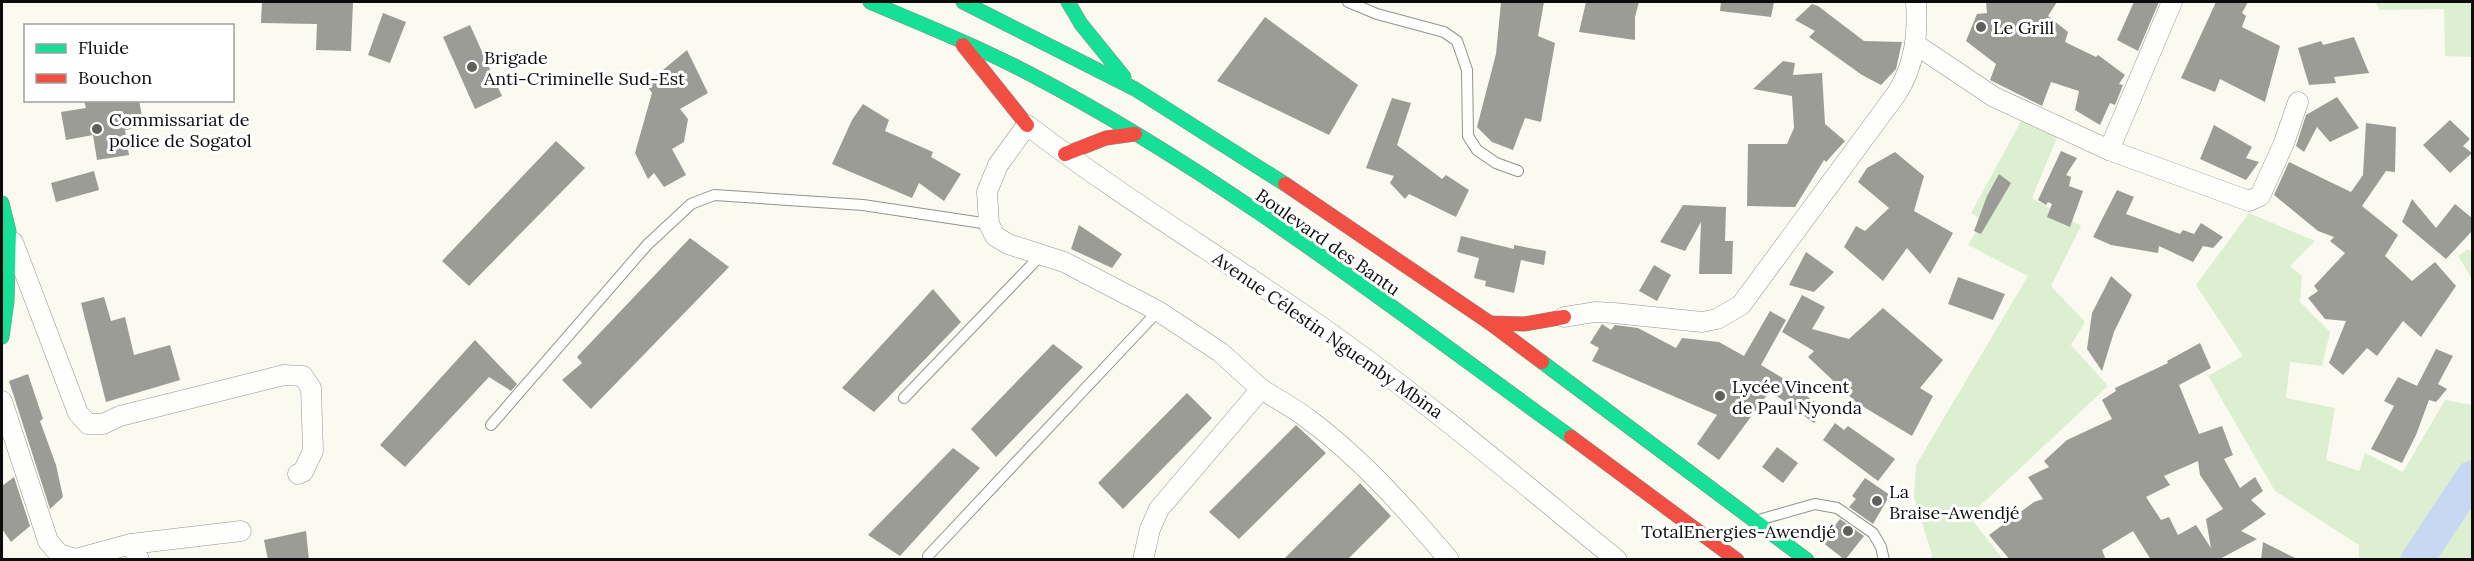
<svg xmlns="http://www.w3.org/2000/svg" width="2474" height="561" viewBox="0 0 2474 561" font-family="Lora,serif">
<rect width="100%" height="100%" fill="#fafaf0"/>
<g fill="#dcf0d1">
<path d="M2375,2H2472V57L2445,56L2444,9L2380,10Z"/>
<path d="M2025,114L2059,133L2032,198L2081,226L2051,286L2085,322L2071,345L2108,386L1969,516L2003,559H1930L1932,555L1914,497L1916,465L2028,276L1968,245L1983,221L1971,213Z"/>
<path d="M2249,213L2315,241L2290,266L2302,276L2300,302L2330,332L2322,366L2290,362L2286,398L2335,408L2326,460L2359,471L2365,453L2403,472L2445,400L2472,405V559H2359V545L2275,491L2208,376L2243,356L2196,285Z"/>
<path d="M2468,249L2472,251V279L2458,256Z"/>
</g>
<g fill="none" stroke-linecap="round" stroke-linejoin="round">
<path stroke="#c8d8f3" stroke-width="33" d="M2417,560L2472,477"/>
</g>
<g fill="#9c9c96" fill-rule="evenodd">
<path d="M262,2H353L351,51L316,50L317,24L261,23Z"/>
<path d="M1501,2H1544L1538,36L1555,43L1541,122L1525,118L1513,150L1492,142L1477,127L1496,54Z"/>
<path d="M1586,2H1639L1635,17V40L1579,32Z"/>
<path d="M1721,2H1774L1771,17L1720,11Z"/>
<path d="M1986,2H2057L2048,16L2068,32L2065,42L2096,57L2098,55L2125,75L2119,84L2123,85L2115,105L2110,103L2100,125L2075,110L2079,91L2051,82L2042,106L1990,80L1996,64L1966,41L1977,14L1987,13Z"/>
<path d="M2134,2H2159L2138,51L2117,40Z"/>
<path d="M2216,2H2248L2242,13L2246,16L2242,27L2280,46L2265,102L2220,79L2215,92L2181,78Z"/>
<path d="M1812,4L1818,6L1864,41L1902,42L1896,69L1881,85L1862,75L1809,37L1815,31L1795,20Z"/>
<path d="M383,13L406,22L390,63L368,55Z"/>
<path d="M1265,17L1358,85L1329,135L1217,81Z"/>
<path d="M470,25L502,96L475,109L443,37Z"/>
<path d="M2354,37L2369,73L2334,77L2336,83L2309,85L2298,48L2321,41L2323,45Z"/>
<path d="M687,50L708,93L680,109L688,119L684,142L672,149L686,175L664,187L654,173L648,179L635,153L652,93L646,84Z"/>
<path d="M1783,61L1795,63L1793,75L1822,73L1825,124L1845,141L1826,162L1824,160L1795,207L1747,206L1748,144H1787L1794,128L1792,96L1753,89Z"/>
<path d="M2337,97L2359,128L2330,142L2317,127L2304,152L2296,146L2306,115Z"/>
<path d="M1392,98L1411,103L1397,145L1442,179L1446,175L1469,190L1456,217L1409,194L1405,199L1390,183L1394,176L1366,168Z"/>
<path d="M139,100L144,127L125,130L129,155L97,160L93,135L66,140L61,112L86,108L84,101Z"/>
<path d="M863,104L889,120L885,131L933,152L931,157L961,174L944,201L919,183L912,198L832,164L852,120Z"/>
<path d="M2450,120L2470,139L2463,146L2472,153L2450,173L2423,145Z"/>
<path d="M2366,123L2396,127L2395,172L2386,171L2362,206L2398,235L2385,256L2412,281L2435,262L2456,286L2421,337L2403,321L2377,356L2367,348L2343,375L2329,363L2346,321L2325,319L2308,298L2318,291L2314,286L2345,253L2330,241L2334,237L2318,231L2274,195L2289,162L2351,192L2363,175Z"/>
<path d="M2214,125L2252,147L2246,158L2259,162L2246,180L2200,159Z"/>
<path d="M556,141L585,168L469,286L442,261Z"/>
<path d="M2061,151L2077,158L2066,175L2071,177L2069,186L2083,191L2070,227L2047,217L2052,204L2048,202L2046,205L2038,200Z"/>
<path d="M1895,152L1924,176L1914,211L1953,233L1930,274L1907,248L1883,281L1844,247L1856,226L1865,231L1889,208L1858,182L1867,168Z"/>
<path d="M94,171L99,190L56,202L51,183Z"/>
<path d="M1999,174L2011,183L1981,234L1974,231L1987,196Z"/>
<path d="M2117,190L2134,197L2126,214L2180,234L2183,230L2194,234L2201,223L2223,237L2213,248L2203,246L2193,262L2159,246L2158,253L2111,245L2093,237Z"/>
<path d="M2412,199L2436,228L2455,204L2472,218V231L2446,259L2402,222Z"/>
<path d="M1683,205L1726,207L1725,241H1733L1732,274H1699L1701,222L1685,251L1660,242Z"/>
<path d="M1079,225L1122,254L1112,268L1071,249Z"/>
<path d="M1461,236L1514,249V245L1546,251L1544,265L1521,260L1514,293L1485,286L1486,281L1474,278L1479,258L1457,252Z"/>
<path d="M690,238L729,267L591,409L562,380L582,363L577,357Z"/>
<path d="M1806,252L1834,272L1814,292L1789,285Z"/>
<path d="M1654,265L1671,275L1657,301L1639,291Z"/>
<path d="M2111,276L2132,295L2114,332L2102,371L2087,349L2092,313Z"/>
<path d="M1958,277L2005,294L1993,320L1948,304Z"/>
<path d="M933,289L961,322L874,412L842,388Z"/>
<path d="M1802,295L1825,307L1812,329L1849,339L1883,308L1943,360L1920,388L1933,396L1912,436L1857,403L1808,357L1814,351L1782,332Z"/>
<path d="M104,297L111,321L125,317L134,355L170,345L180,380L106,402L81,303Z"/>
<path d="M1770,311L1786,320L1761,365L1781,377L1824,409L1814,423L1770,391L1719,460L1697,444L1717,415L1592,361L1599,348L1590,343L1602,324L1611,330L1615,325L1638,328L1676,348L1682,338L1719,342L1744,356Z"/>
<path d="M475,340L517,384L511,391L489,377L405,467L380,445Z"/>
<path d="M2200,343L2211,368L2179,385L2199,434L2222,426L2233,455L2224,459L2240,488L2255,477L2263,491L2251,500L2266,514L2241,531L2257,539L2218,560H2151L2133,531L2102,550L2106,560H2010L1989,535L2034,502L2043,499L2028,477L2049,467L2044,461L2067,440L2112,419L2102,400L2116,391L2115,388L2168,363L2167,361ZM2198,461L2200,475L2223,509L2206,519L2211,548L2196,525L2178,535L2169,517L2161,520L2146,497L2170,485L2164,476Z"/>
<path d="M1053,344L1083,367L996,457L971,429Z"/>
<path d="M2436,349L2453,356L2438,384L2447,389L2436,402L2429,400L2416,435L2402,463L2371,449L2394,406L2384,401L2398,377L2417,386Z"/>
<path d="M28,374L43,419L40,421L56,465L63,497L50,509L9,381Z"/>
<path d="M1187,393L1212,418L1123,509L1098,483Z"/>
<path d="M1835,423L1844,430L1848,426L1895,459L1878,481L1823,440Z"/>
<path d="M1296,425L1326,453L1239,539L1209,512Z"/>
<path d="M1777,447L1798,463L1783,483L1762,467Z"/>
<path d="M953,448L980,468L900,556L868,535Z"/>
<path d="M14,477L30,526L11,542L2,529V486Z"/>
<path d="M1865,478L1890,495L1873,524L1849,507L1856,499L1852,496Z"/>
<path d="M1360,483L1391,516L1347,560H1283Z"/>
<path d="M1840,519L1864,536L1845,560L1822,542Z"/>
<path d="M306,531L309,560H268L264,540Z"/>
<path d="M2263,542L2299,560H2261Z"/>
</g>
<g fill="none" stroke-linecap="round" stroke-linejoin="round">
<g stroke="#93938f" stroke-width="12">
<g id="lane">
<path d="M1348,2L1377,14L1444,32L1457,41L1467,70L1468,136L1477,150L1496,163L1518,171"/>
<path d="M904,398L1042,254"/>
<path d="M491,425L647,245L691,204L714,195L863,205L989,224"/>
<path d="M1762,519L1815,504L1837,508L1873,533L1881,547L1884,560"/>
<path d="M928,556L1158,311"/>
</g>
</g>
<g stroke="#93938f" stroke-width="21">
<g id="street">
<path d="M1915,44L1994,97L2109,150L2249,201L2260,196L2284,143L2298,102"/>
<path d="M2109,150L2172,2"/>
<path d="M13,242L78,413L88,424H103L120,416L284,375L303,376L311,388L313,451L303,472L298,474"/>
<path d="M1564,317L1595,312L1614,313L1702,322L1717,319L1741,305L1897,93C1915,64 1918,35 1916,2"/>
<path d="M1261,389C1277,399 1294,408 1308,419C1360,457 1408,511 1449,560"/>
<path d="M2,401L48,541L59,554L76,559L131,544L139,560"/>
<path d="M131,544L241,531"/>
<path d="M1143,560L1150,529L1159,509L1261,389L1220,352L1158,311L1064,262L1008,244L995,236L989,224L987,192L998,165L1027,125C1121,197 1223,258 1320,326C1423,398 1519,480 1617,560"/>
</g>
</g>
<g stroke="#8a8a85" stroke-width="15">
<g id="fast">
<path d="M870,2C924,25 979,47 1032,75C1223,175 1396,311 1571,437"/>
<path d="M963,2L1135,89L1285,184"/>
<path d="M1068,2L1081,24L1124,77"/>
<path d="M2,203L9,231L7,301L2,337"/>
<path d="M1542,362L1807,560"/>
</g>
</g>
<g stroke="#8a8a85" stroke-width="15">
<g id="jam">
<path d="M963,45L1027,125"/>
<path d="M1065,154L1106,138L1135,134"/>
<path d="M1285,184L1490,323L1542,362"/>
<path d="M1490,323L1524,324L1564,317"/>
<path d="M1571,437L1737,560"/>
</g>
</g>
<use href="#lane" stroke="#fefefd" stroke-width="10"/>
<use href="#street" stroke="#fefefd" stroke-width="20"/>
<use href="#fast" stroke="#16e098" stroke-width="14"/>
<use href="#jam" stroke="#f24e42" stroke-width="14"/>
</g>
<g fill="#5f5f5c" stroke="#fff" stroke-width="2">
<circle cx="1981" cy="27" r="6"/>
<circle cx="472" cy="67" r="6"/>
<circle cx="97" cy="129" r="6"/>
<circle cx="1720" cy="396" r="6"/>
<circle cx="1877" cy="501" r="6"/>
<circle cx="1848" cy="531" r="6"/>
</g>
<g text-anchor="middle" dominant-baseline="central" stroke-width="6" stroke-linejoin="round" paint-order="stroke">
<g font-size="18" fill="#0c0c0c" stroke="#fff" text-anchor="start">
<text x="1993" y="27">Le Grill</text>
<text x="484" y="57">Brigade<tspan x="484" dy="21">Anti-Criminelle Sud-Est</tspan></text>
<text x="109" y="119">Commissariat de<tspan x="109" dy="21">police de Sogatol</tspan></text>
<text x="1732" y="386">Lycée Vincent<tspan x="1732" dy="21">de Paul Nyonda</tspan></text>
<text x="1889" y="491">La<tspan x="1889" dy="21">Braise-Awendjé</tspan></text>
<text x="1836" y="531" text-anchor="end">TotalEnergies-Awendjé</text>
</g>
<g font-size="18" fill="#0c0c0c" stroke="#fff">
<text transform="translate(1328 242) rotate(35)">Boulevard des Bantu</text>
<text transform="translate(1328 335) rotate(35)">Avenue Célestin Nguemby Mbina</text>
</g>
</g>
<rect width="2474" height="561" fill="none" stroke="#0c0c0c" stroke-width="6"/>
<rect x="24" y="24" width="210" height="78" fill="#ffffff" stroke="#9e9e9e" stroke-width="1.5"/>
<rect x="36" y="44" width="30" height="9" fill="#16e098" stroke="#9e9e9e" stroke-width="1.5"/>
<text x="78" y="54" font-size="18" fill="#0c0c0c">Fluide</text>
<rect x="36" y="74" width="30" height="9" fill="#f24e42" stroke="#9e9e9e" stroke-width="1.5"/>
<text x="78" y="84" font-size="18" fill="#0c0c0c">Bouchon</text>
</svg>
